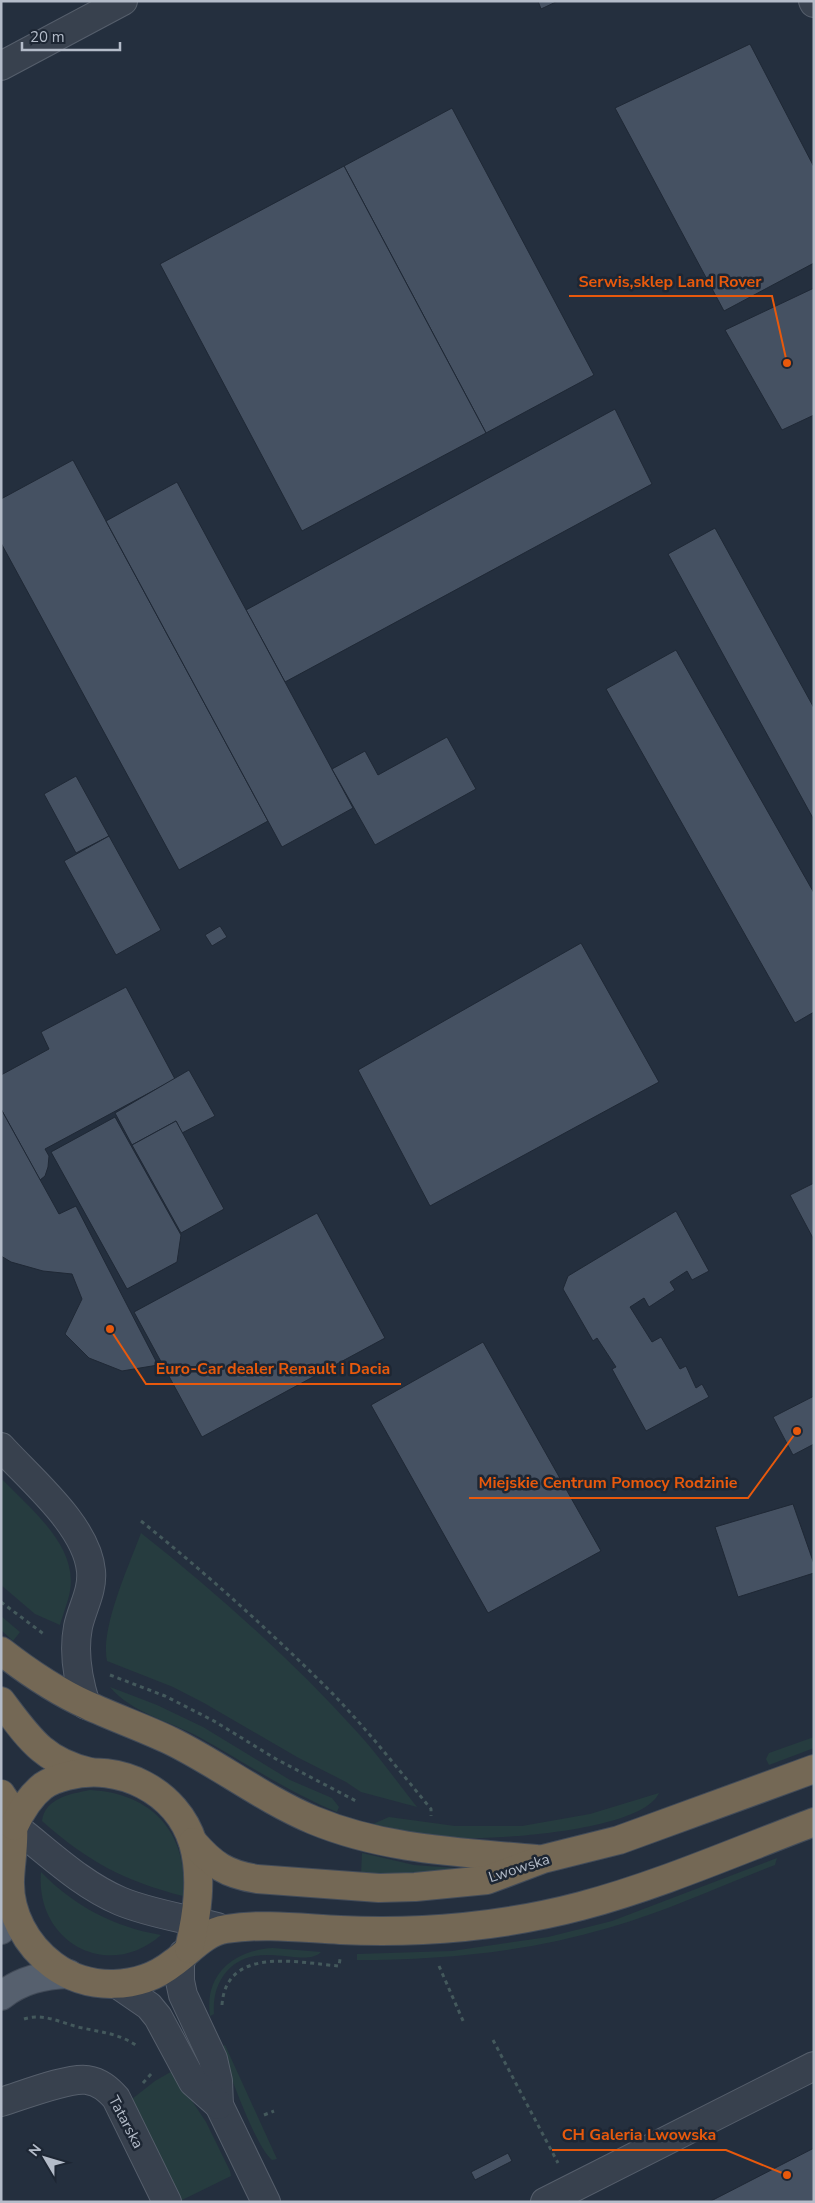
<svg xmlns="http://www.w3.org/2000/svg" width="815" height="2203" viewBox="0 0 815 2203" font-family="'Nunito Sans',sans-serif">
<rect width="100%" height="100%" fill="#242f3e"/>
<g fill="#263c3f">
<path d="M1,1478C29,1508 78,1545 70,1591C68,1602 63,1614 60,1625L35,1614L1,1585Z"/>
<path d="M141,1533C218,1594 292,1660 358,1733C379,1756 397,1782 417,1807L361,1792L346,1782L297,1757L204,1703L173,1687L107,1661C100,1628 129,1566 141,1533Z"/>
<path d="M1,1616L20,1632L13,1641L1,1630Z"/>
<path d="M110,1687L157,1705L203,1727L290,1780L332,1798L339,1807L337,1812C286,1791 246,1763 199,1737C169,1721 132,1713 110,1687Z"/>
<path d="M814,1737V1748L769,1765L766,1759L769,1753Z"/>
<path d="M90,1790C152,1793 189,1833 183,1896C124,1881 87,1861 42,1821C45,1798 70,1794 90,1790Z"/>
<path d="M659,1793C642,1831 495,1840 456,1838C428,1836 401,1830 373,1824L389,1817L455,1826H522L590,1814Z"/>
<path d="M362,1853L414,1865L468,1869L442,1873L361,1874Z"/>
<path d="M777,1858L775,1865C720,1886 665,1912 608,1928C526,1952 443,1960 357,1960V1954L452,1951L548,1937L612,1921Z"/>
<path d="M41,1872C74,1906 114,1927 161,1935C108,1982 35,1942 41,1872Z"/>
<path d="M273,1948L321,1952C305,1969 257,1938 227,1971C216,1984 213,1998 214,2014L210,2016C204,1974 234,1950 273,1948Z"/>
<path d="M225,2045L277,2159L272,2160C255,2146 229,2071 220,2047Z"/>
<path d="M174,2070L184,2089L206,2122L230,2171L231,2176L178,2202L132,2105V2099L155,2081Z"/>
</g>
<g fill="#455162" stroke="#1f2835">
<path d="M538,1H558L541,9Z"/>
<path d="M750,44L814,167V263L724,311L615,108Z"/>
<path d="M452,108L594,375L486,433L344,166Z"/>
<path d="M344,166L486,433L302,531L160,264Z"/>
<path d="M814,288V415L782,430L725,330Z"/>
<path d="M615,409L652,484L285,682L246,610Z"/>
<path d="M73,460L268,821L179,870L1,543V499Z"/>
<path d="M177,482L353,808L282,847L106,521Z"/>
<path d="M715,528L814,708V820L668,554Z"/>
<path d="M676,650L814,893V1012L795,1023L606,689Z"/>
<path d="M447,737L476,789L375,845L332,769L365,751L378,775Z"/>
<path d="M76,776L109,836L76,853L44,794Z"/>
<path d="M109,836L161,930L116,955L64,861Z"/>
<path d="M220,926L227,937L212,946L205,935Z"/>
<path d="M581,943L659,1082L430,1206L358,1070Z"/>
<path d="M126,987L175,1079L45,1149L49,1156L48,1167L45,1176L40,1180L1,1109V1075L49,1049L41,1032Z"/>
<path d="M189,1070L215,1116L182,1133L176,1121L132,1145L115,1113Z"/>
<path d="M1,1109L59,1214L76,1206L158,1365L122,1371L89,1358L65,1334L82,1299L72,1274L43,1271L11,1262L1,1256Z"/>
<path d="M115,1117L181,1235L177,1262L127,1289L51,1152Z"/>
<path d="M176,1121L224,1209L181,1233L132,1145Z"/>
<path d="M814,1183V1240L790,1195Z"/>
<path d="M676,1211L709,1271L692,1280L687,1271L670,1282L675,1290L649,1307L644,1298L630,1307L652,1342L661,1337L680,1369L686,1366L696,1388L702,1384L709,1397L646,1431L612,1369L616,1367L597,1338L593,1341L563,1289L568,1276Z"/>
<path d="M317,1213L385,1338L202,1437L134,1312Z"/>
<path d="M483,1342L601,1551L488,1613L371,1405Z"/>
<path d="M814,1396V1444L793,1455L773,1417Z"/>
<path d="M793,1504L814,1564V1573L738,1597L715,1527Z"/>
<path d="M814,2148V2202H709Z"/>
<path d="M508,2153L512,2161L475,2180L471,2172Z"/>
</g>
<g fill="none" stroke-linecap="round" stroke-linejoin="round">
<g stroke="#565f6c" stroke-width="30">
<g id="minor">
<path d="M813,1L814,3"/>
<path d="M1,66L123,1"/>
<path d="M1,1447C31,1480 87,1526 91,1571C93,1591 82,1608 78,1627C73,1653 78,1680 86,1705"/>
<path d="M14,1826C48,1852 80,1884 120,1901C151,1914 185,1918 217,1927"/>
<path d="M183,1954L180,1964V1981L183,1995L213,2059L218,2081L219,2105L266,2202"/>
<path d="M117,1984L149,2006L158,2017L193,2082L219,2105"/>
<path d="M1,2102C21,2096 69,2077 87,2080C100,2082 108,2089 116,2098L167,2202"/>
<path d="M545,2202L814,2066"/>
</g>
</g>
<g stroke="#414a57" stroke-width="30">
<g id="major">
<path d="M1,1930L8,1909L10,1891"/>
<path d="M1,1996C21,1980 43,1975 69,1974"/>
</g>
</g>
<g stroke="#434c59" stroke-width="30">
<g id="highway">
<path d="M1,1651C28,1672 56,1691 87,1705C115,1718 144,1728 171,1741C220,1765 263,1799 313,1820C385,1850 460,1852 536,1859"/>
<path d="M1,1701C29,1738 43,1761 90,1772"/>
<path d="M1,1794C21,1820 11,1850 10,1880C9,1913 26,1945 53,1965C88,1991 139,1990 173,1963C190,1951 205,1932 226,1929C265,1923 301,1928 340,1930C381,1932 423,1931 464,1927C503,1923 543,1916 581,1906C660,1885 737,1851 814,1822"/>
<path d="M14,1826C21,1811 29,1797 43,1786C50,1781 59,1778 67,1776C119,1762 177,1791 193,1843C203,1877 197,1915 189,1949"/>
<path d="M193,1842C213,1865 226,1874 257,1879L379,1888L415,1887L487,1880L543,1859L619,1840L814,1769"/>
</g>
</g>
<g stroke="#44595c" stroke-width="3" stroke-dasharray="4 4" stroke-linecap="butt">
<path d="M141,1521C207,1574 270,1631 330,1691C366,1728 398,1769 431,1809V1816"/>
<path d="M1,1602L45,1635"/>
<path d="M110,1675L165,1696L214,1721L276,1759L356,1801"/>
<path d="M439,1966L464,2023"/>
<path d="M222,2005C226,1945 300,1963 339,1966L340,1959"/>
<path d="M24,2019C43,2013 59,2022 78,2027C99,2032 119,2033 137,2046"/>
<path d="M493,2040L558,2163"/>
<path d="M143,2083L152,2073"/>
<path d="M264,2115L274,2111"/>
</g>
<use href="#minor" stroke="#38414e" stroke-width="28"/>
<use href="#major" stroke="#56606e" stroke-width="28"/>
<use href="#highway" stroke="#746855" stroke-width="28"/>
</g>
<g text-anchor="middle" dominant-baseline="central" stroke-width="5" stroke-linejoin="round" paint-order="stroke">
<g font-size="15" fill="#b4bcc9" stroke="#1d2633">
<text transform="translate(519 1868) rotate(-18)">Lwowska</text>
<text transform="translate(126 2122) rotate(62)">Tatarska</text>
</g>
</g>
<path fill="none" stroke="#e8590c" stroke-width="2" d="M787 363L772 296H569M110 1329L146 1384H401M797 1431L748 1498H469M787 2175L726 2150H552"/>
<g fill="#e8590c" stroke="#1d2633" stroke-width="2">
<circle cx="787" cy="363" r="5"/>
<circle cx="110" cy="1329" r="5"/>
<circle cx="797" cy="1431" r="5"/>
<circle cx="787" cy="2175" r="5"/>
</g>
<g font-size="16" text-anchor="middle" font-weight="bold" fill="#e8590c" stroke="#1d2633" stroke-width="5" stroke-linejoin="round" paint-order="stroke">
<text x="670" y="287">Serwis,sklep Land Rover</text>
<text x="273" y="1374">Euro-Car dealer Renault i Dacia</text>
<text x="608" y="1488">Miejskie Centrum Pomocy Rodzinie</text>
<text x="639" y="2140">CH Galeria Lwowska</text>
</g>
<rect width="815" height="2203" fill="none" stroke="#b4bcc9" stroke-width="5"/>
<g transform="translate(45 2158) rotate(308)" stroke="#1d2633" stroke-width="4" paint-order="stroke">
<path d="M0-4L9 19L0 12L-9 19Z" fill="#b4bcc9"/>
<text y="-8" font-size="14" font-weight="bold" text-anchor="middle" fill="#b4bcc9">N</text>
</g>
<path d="M22 42v8h98v-8" fill="none" stroke="#b4bcc9" stroke-width="2.5"/>
<text x="30" y="42" font-size="15" fill="#b4bcc9" stroke="#1d2633" stroke-width="4" paint-order="stroke">20 m</text>
</svg>
